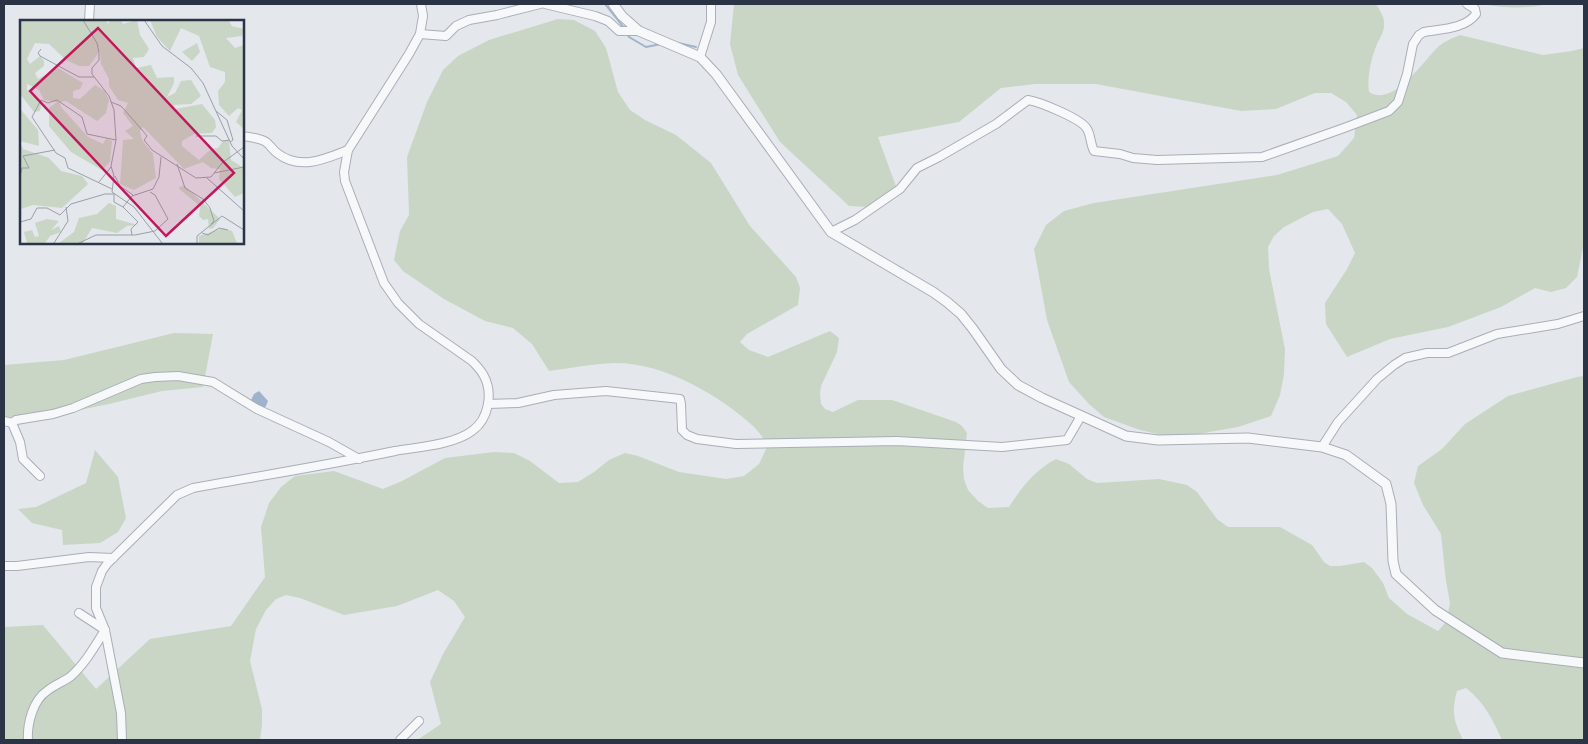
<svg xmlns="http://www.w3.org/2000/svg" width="1588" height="744" viewBox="0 0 1588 744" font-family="'Nunito Sans',sans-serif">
<rect width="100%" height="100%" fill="#e4e7ec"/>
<g fill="#c9d6c5">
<path d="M734,4H1376C1380,11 1385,17 1384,26C1384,32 1379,39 1377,44C1371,59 1367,77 1369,92C1393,108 1423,61 1439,46C1445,41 1453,38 1460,35L1543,55L1572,51L1584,48V243L1577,277L1566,288L1551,292L1535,288L1501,307L1448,327L1390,339L1347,357L1326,324L1325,303L1347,269L1355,253L1342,224L1328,209L1313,212L1284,227L1274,236L1268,247L1269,269L1285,349L1284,374L1280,395L1271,416L1238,427L1175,438L1140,430L1104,417L1089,404L1069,382L1047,320L1034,249L1046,225L1064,211L1094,203L1277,175L1338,156L1354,138L1357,115L1346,102L1331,93H1315L1276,109L1241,111L1096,84H1035L1001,88L959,122L878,137L897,189L868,207L849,206L780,142L738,75L730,44Z"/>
<path d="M1482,4H1548C1526,9 1504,8 1482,4Z"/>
<path d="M558,19L574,20L595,31L606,48L618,92L630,110L645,120L676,135L711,163L750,226L796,277L800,288L798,305L747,334L740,342L749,350L768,357L830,331L839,338L837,352L821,386L820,393L821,404L825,409L833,412L858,400H892L956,422L962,426L967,433L963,467L964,479L968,490L978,501L988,508L1009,507C1021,488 1036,469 1056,459L1069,464L1087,479L1097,483L1159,479L1187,485L1197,492L1217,519L1228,527H1280L1312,545L1324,562L1330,566H1340L1364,562L1372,568L1383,583L1389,598L1407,614L1438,631L1446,622L1450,603L1446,581L1441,534L1423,505L1414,483L1418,466L1442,449L1465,424L1508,396L1577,377L1584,376V740H1502C1493,720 1484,702 1466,688L1457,691C1451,713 1454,721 1463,740H417L441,724L430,682L443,654L465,617L454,601L438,590L397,606L344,615L300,598L286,595L276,599L266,610L256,629L250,661L262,709V725L260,740H4V627L43,625L96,689L150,639L231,626L265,577L261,527L269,503L281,487L295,476L334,471L383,489L402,481L445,458L494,452L514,453L530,461L559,483L578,482L594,472L609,460L625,453L638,456L679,472L726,479L744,476L759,464L768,445C764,439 759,432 754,427C720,395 662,362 614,363C592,364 570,368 549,371L532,344L513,328L485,321L444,299L403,271L394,260L400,231L409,215L407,157L427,102L443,70L458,56L489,40Z"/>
<path d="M174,333L213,334L203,387L162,391L109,404L55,415L4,418V365L64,360Z"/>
<path d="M95,450L118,477L126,518L118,532L100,543L63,545L62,530L32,523L18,509L36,507L86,483Z"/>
</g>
<path fill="#9fb4cc" d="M259,391L268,401L266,406L263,409L251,400L254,394Z"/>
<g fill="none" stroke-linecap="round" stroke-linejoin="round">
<g stroke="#9fb4cc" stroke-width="2">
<path d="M605,4L625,29"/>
<path d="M627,33L629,37L646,47L661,44"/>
<path d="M678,43L696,47"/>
</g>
<g stroke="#a9aeb7" stroke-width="10">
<g id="minor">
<path d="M545,4L595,16L608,21L619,31H639"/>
<path d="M89,21L90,4"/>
<path d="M420,34L446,36L456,26L469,20L497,15L540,4"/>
<path d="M700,57L711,22V4"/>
<path d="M242,136C249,137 260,138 266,142C270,145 273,150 277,153C300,171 325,159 348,150"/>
<path d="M831,232L855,220L900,189L917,168L939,157L996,124L1028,100C1040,102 1082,119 1087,129C1091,135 1090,143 1094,151L1120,154L1133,158L1157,160L1262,157L1344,128L1389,111L1398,102L1407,74L1413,44L1419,35L1424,32C1441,29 1465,29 1476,14L1475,9L1467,4"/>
<path d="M488,404L518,403L554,395L606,391L680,399L681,404L682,430L687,435L697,439L736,444L897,441L1002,447L1067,440L1081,416"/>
<path d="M4,421L12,423L16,420L53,414L73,408L141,379L155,377L178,376L213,382L257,409L329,442L359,459"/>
<path d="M12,423L20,442L23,459L40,476"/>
<path d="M1322,447L1338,422L1377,379L1394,365L1405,358L1427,353H1448L1497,334L1558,324L1584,316"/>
<path d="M4,566H17L89,557L113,558"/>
<path d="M79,613L105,630"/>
<path d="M28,740C27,724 33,700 47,691C54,685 63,682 70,677C85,664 95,646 105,630"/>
<path d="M122,740L121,713L105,630L96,608V587L102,571L107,564L177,495L193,488C260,476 328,465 395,451C418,447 453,445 472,431C489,419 493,393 484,376C481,370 477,366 472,361L419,324L398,303L384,283L345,181L344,172L348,150L409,54L420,34L423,16L421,4"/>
<path d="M400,740L419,721"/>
</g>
</g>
<g stroke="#a9aeb7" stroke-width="11">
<path id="tertiary" d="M613,4L622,16L639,31L700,57L716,74L831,232L933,292L947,302L961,314L973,329L1001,369L1018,385L1042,398L1126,436L1158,440L1248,438L1322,447L1346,455L1386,484L1391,504L1393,561L1396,574L1435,610L1502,653L1584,663"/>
</g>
<use href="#minor" stroke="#f7f8fa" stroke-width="8"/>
<use href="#tertiary" stroke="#f7f8fa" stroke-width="9"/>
</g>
<g transform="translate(20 20)">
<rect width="224" height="224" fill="#e4e7ec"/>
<path d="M0,0H86L88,4L91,0H101L103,4L117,0L120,15L129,29L124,37L113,38L116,48L131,45L137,58L154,57V63L147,77L155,73L161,61L171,60L181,76L171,84L154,85L155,89L182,84L195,100L196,107L192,113L174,114L162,121V126L179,140L191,129L198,128L203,121H209L211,140L224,148V173L215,177L199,159L200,149L191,148L183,142L164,149L123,107L120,111L122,120L133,134L136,158L114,170L100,164L103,120L114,119L105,111L113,106L103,93L108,83L98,80L89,66V59L81,44L80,31L69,46H59L46,40L29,24L15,23L7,39L10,44L20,36L24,41V46L15,53L18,59L38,48L63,63L60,69L53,71V78L60,79L75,65L85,71L89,80L86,93L77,101L46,81L40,82L41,87L68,117L83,124L86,118L92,121L90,142L82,150L51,132L29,106V88L37,82L24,80L19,70L7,64V70L21,85L20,91L14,92L0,74ZM130,0H208L212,6L224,9L222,16L206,18L215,28L224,25V109L216,102L222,90L218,88L209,96L199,85L198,71L205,62V52L190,47L179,16L161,8L150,31L137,17ZM177,23L180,32L172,41L162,32ZM0,82L1,90L18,110L19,126L0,121ZM0,122L3,129L29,138L41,151L62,156L68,164L42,188L13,185L1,189L0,198ZM164,165L200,199L193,208L189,209L188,199L183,200L179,196L180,186L158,168ZM89,183L96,186V199L118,205L107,206L97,213L72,208L63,223H39L54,212L59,198L77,194ZM27,199L39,201L31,210L39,206L41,212L30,216L25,223H7L4,212L12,210L15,217L19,216L15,203ZM203,208L212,211L217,223H179V216Z" fill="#c9d6c5"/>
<path fill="none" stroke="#9a9fa9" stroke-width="1" d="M63,0L77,23L79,33V40L72,48V54L89,76L94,90L96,120L91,146L94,156L92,172L114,187L142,223M124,0L142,26L171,48L183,63L212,126L224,139M21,29L18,33L20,36L59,57H74M91,82L101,86L123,111L127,116L124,120L132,130L176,158L191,157L202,143L224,127M196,91L207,100L213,120L210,122M176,116H196L202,121L210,120M157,144L165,168L183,179L190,188L194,201L191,204M194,153L224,147M95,156L100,166L113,175M0,157L2,148H9L3,136L35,130M187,158L224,191M79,162L91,147M92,169L48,148L45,138L36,133L12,97L21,80L28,83L37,80L62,97L67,114L96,120M0,202L11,199L17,188H27L40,195L51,184L85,174H94V182L103,187M182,213L188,215L199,208L208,210M112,215L111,209L118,202L103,187L112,176L133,169L139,157L141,137M34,223L48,201L46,187M59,223L76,215H115L135,211L148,199L135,175L130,172M177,223V216L202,196L224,210"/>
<path fill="#c2185b" fill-opacity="0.15" stroke="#c2185b" stroke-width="2.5" d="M78,8L214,153L146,216L10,71Z"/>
<rect width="224" height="224" fill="none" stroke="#2b3445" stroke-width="2.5"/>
</g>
<rect width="1588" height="744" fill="none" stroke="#2b3445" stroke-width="10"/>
</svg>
